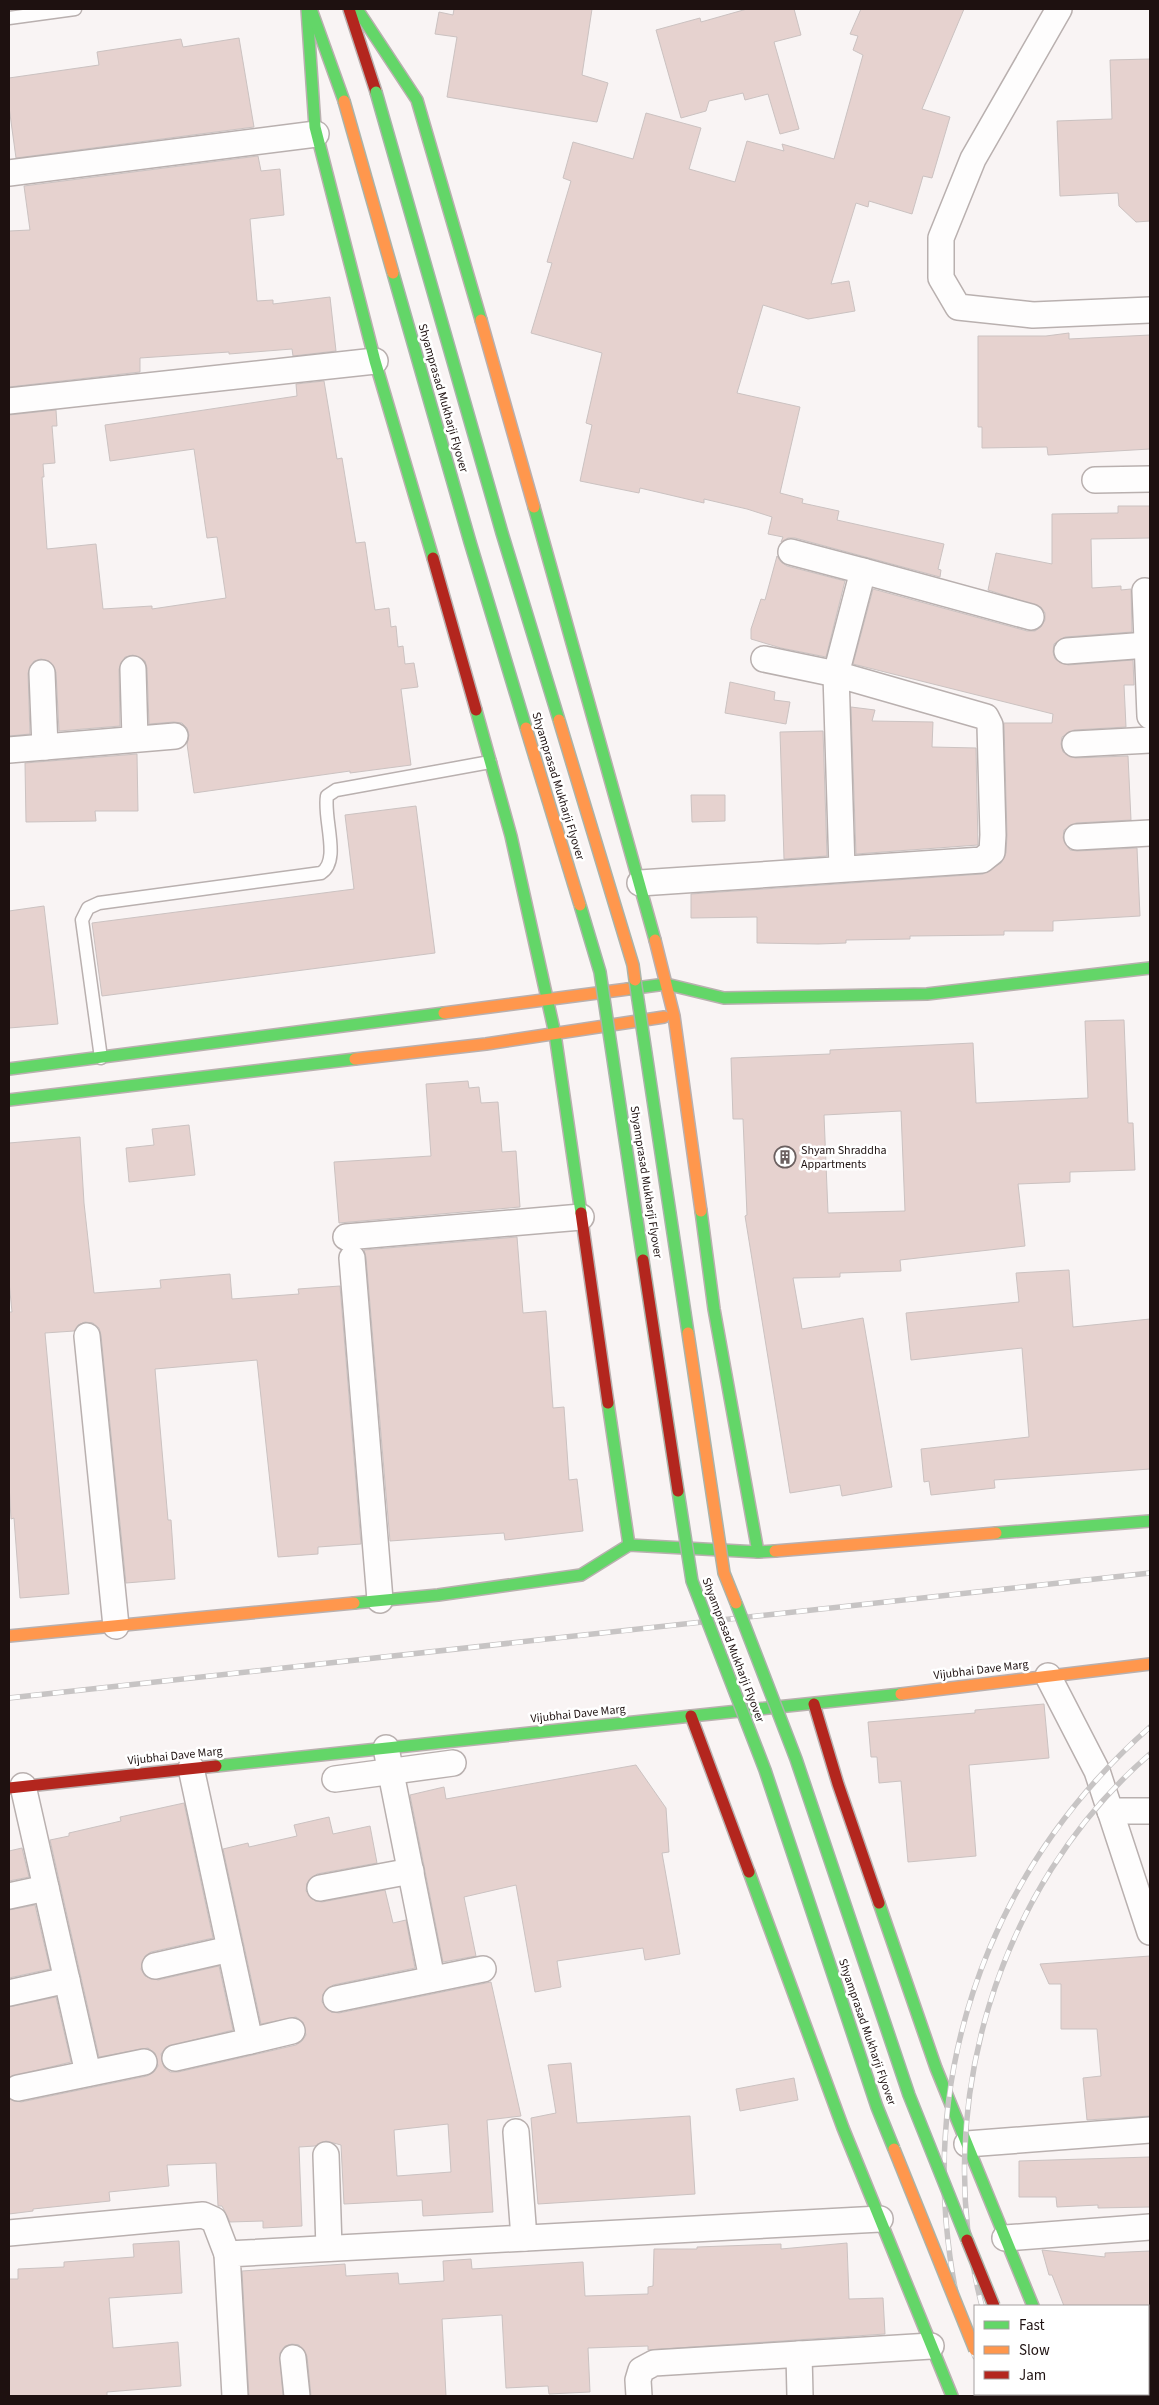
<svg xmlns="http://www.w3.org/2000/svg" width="1159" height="2405" viewBox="0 0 1159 2405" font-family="'Source Sans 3',sans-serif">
<rect width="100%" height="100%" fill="#f9f4f4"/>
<g fill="#e6d2cf" stroke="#cbc2c1" fill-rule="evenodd">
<path d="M454,9H592L582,75L608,83L597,122L447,97L457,37L435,34L439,12L453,15Z"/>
<path d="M747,9H794L801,35L774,42L799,129L780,134L768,94L745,100L743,93L709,101L706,111L681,118L656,30L700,18L701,22Z"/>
<path d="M861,9H964L922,109L950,117L932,178L923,176L912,214L869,201L868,207L856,203L831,284L849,281L855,311L808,319L763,305L737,393L800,407L780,493L803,499L802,503L839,511L837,520L944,544L938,569L941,570L940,577L795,538H788L781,542L783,537L768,534L772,517L747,509L704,499V503L640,488L639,493L580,481L592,425L586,423L602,353L531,333L552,263L547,262L571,181L563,178L573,142L633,159L646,113L701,128L689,169L735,182L747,141L784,151L782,144L834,159L863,55L853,50L858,36L850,34Z"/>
<path d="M239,38L254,127L16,158L9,107V78L99,65L97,52L181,39L183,47Z"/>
<path d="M1150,59V221L1136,222L1119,206L1118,193L1060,196L1057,121L1112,119L1110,60Z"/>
<path d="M258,156L261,171L280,169L284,215L250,219L257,301L273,300V304L330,297L336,351L293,356L292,349L229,354V352L140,358V372L9,387V231L30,230L24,186Z"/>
<path d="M1069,333V339L1150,335V449L1048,455L1047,447L982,448V427H978V336H1046Z"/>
<path d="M324,381L337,459L342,458L356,543L365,542L375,610L389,608L391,627L396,626L398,647L403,646L405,664L414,663L418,687L401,689L411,765L350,773V771L194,793L187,744L189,735L187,728L182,723L174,722L149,724L147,668L145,661L133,655L125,657L119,669L120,726L59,731L56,672L49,661L41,659L34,661L28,673L30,734L9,736V415L56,410L57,426H52L55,463L43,464L44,477H42L47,549L96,544L103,609L152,606V609L226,598L217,537L207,538L194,449L110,461L105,425L297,396L296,384Z"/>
<path d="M1118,506H1150V538L1091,539L1092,588L1121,586V590L1131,589L1132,632L1065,637L1054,644L1053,652L1055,659L1068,665L1133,660L1134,685H1124L1126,727L1074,730L1062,737L1061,744L1063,752L1075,758L1128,756L1131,820L1076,823L1064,830L1063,838L1070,850L1077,851L1137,848L1140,916L1053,921V931H1004V935L910,936V939L846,940V943L818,944L757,943V917L691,918V894L983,874L1001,863L1006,853L1007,835L1004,723H1052L1053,714L853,664L873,589L1027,631H1035L1041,627L1045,620V613L1041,607L988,590L996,553L1052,564V514L1118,513Z"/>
<path d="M777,556L781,562L787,566L845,581L826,657L781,648L751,639V629L761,599L765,600Z"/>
<path d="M730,682L775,692L774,700L790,702L786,724L725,713Z"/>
<path d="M851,707L875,710L872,721L933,722L932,747L976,748L978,845L856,854Z"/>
<path d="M823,731L827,856L784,859L780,732Z"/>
<path d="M137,754L138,811H95L96,821L26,822L25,763Z"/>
<path d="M691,795H725V821L692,822Z"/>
<path d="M416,806L435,953L102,996L92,923L354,889L345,815Z"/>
<path d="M44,906L58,1024L9,1028V911Z"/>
<path d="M1124,1020L1128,1123H1133L1135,1170L1070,1172V1182L1018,1184L1025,1246L900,1260L901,1271L840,1273V1277L793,1278L802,1329L863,1318L892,1487L842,1496L840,1485L790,1493L745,1216L747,1215L743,1119H733L731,1058L830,1054V1050L973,1043L976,1103L1088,1098L1085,1021ZM901,1111L905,1211L828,1213L824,1115Z"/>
<path d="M468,1081L469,1088L479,1087L481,1103L498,1102L502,1152L516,1151L520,1207L339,1223L334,1162L431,1156L426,1084Z"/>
<path d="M189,1125L195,1175L129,1182L126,1148L154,1145L152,1129Z"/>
<path d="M80,1137L84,1203L94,1293L161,1288L160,1280L230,1274L232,1299L299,1294L298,1289L340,1286L361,1544L318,1547V1554L278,1557L257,1360L155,1369L168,1520H171L175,1579L126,1583L101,1335L99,1328L93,1323L85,1322L78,1325L74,1331L45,1333L69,1594L20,1598L14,1518L11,1519L9,1484V1312H12L9,1282V1143Z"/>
<path d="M517,1237L523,1313L546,1311L553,1408L564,1407L569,1480L577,1479L583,1531L505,1540L504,1533L390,1541L366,1257L364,1250Z"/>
<path d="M1069,1270L1073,1327L1150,1319V1469L994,1480L995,1488L931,1495L929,1481L924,1482L921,1449L1029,1437L1022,1348L911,1360L906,1313L1019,1302L1016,1273Z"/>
<path d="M1044,1704L1049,1758L969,1765L976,1856L908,1862L901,1781L879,1783L877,1757H871L868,1722L975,1713V1710Z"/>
<path d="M636,1765L666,1808L669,1852L662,1853L680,1954L645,1960L643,1948L557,1961L561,1987L535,1992L516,1885L464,1897L476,1956L443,1962L410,1795L444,1787L446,1799Z"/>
<path d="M184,1803L213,1938L151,1952L145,1956L141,1969L145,1976L158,1980L219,1966L233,2030L166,2047L161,2054L164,2067L170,2072H178L253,2055L296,2045L302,2041L306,2035L303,2022L296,2017L261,2024L223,1849L248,1843L249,1847L297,1836L294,1825L329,1817L333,1834L370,1826L377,1863L317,1874L307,1883L306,1891L315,1901L322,1902L385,1890L393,1923L406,1920L415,1968L333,1985L323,1994L322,2002L331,2012L339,2013L491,1982L521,2116L487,2120L493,2212L423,2216L422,2200L344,2204L341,2145L326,2141L315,2146L299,2147L302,2226L263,2228V2221L230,2222L222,2206H218L216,2163L167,2165L169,2186L109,2192L110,2201L33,2209V2211L9,2214V2099L21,2102L147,2076L154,2072L158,2066L155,2053L148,2048L99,2057L50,1840L69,1836V1833L121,1821L120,1817ZM448,2124L451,2172L397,2176L394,2130Z"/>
<path d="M22,1848L29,1877L9,1881V1851Z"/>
<path d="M35,1905L50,1969L9,1978V1910Z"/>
<path d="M1150,1956V2116L1087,2120L1083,2078L1101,2076L1097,2029H1061V1984H1049L1040,1964Z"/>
<path d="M56,1997L71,2062L9,2077V2007Z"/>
<path d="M571,2063L577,2123L690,2116L695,2194L538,2204L531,2118L556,2113L548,2065Z"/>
<path d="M794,2078L798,2100L740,2111L736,2089Z"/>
<path d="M1150,2157V2207L1098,2208V2205L1057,2207L1056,2197H1019V2161Z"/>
<path d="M179,2241L182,2293L109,2298L113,2348L178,2342L181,2386L107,2392V2396H9V2279H18V2269L64,2267V2262L134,2257L133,2244Z"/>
<path d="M847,2243L849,2299L883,2298L885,2334L648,2350V2346L588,2348L590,2392L549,2394L548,2386L506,2388L502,2315L442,2319L446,2396H311L307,2356L299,2345L292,2344L285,2346L280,2353L283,2396H249L242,2271L345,2264L346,2276L398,2273L399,2284L444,2281L443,2261L471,2259L472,2269L583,2262L585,2296L648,2294V2287L653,2286L654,2249H697V2247L781,2244V2249Z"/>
<path d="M1042,2250L1105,2257V2253L1150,2251V2306H1064L1052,2275H1049Z"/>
</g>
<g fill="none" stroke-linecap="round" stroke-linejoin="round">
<g stroke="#b9b0af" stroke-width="15">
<g id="lane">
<path d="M9,18L75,9"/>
<path d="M101,1058L82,920L88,908L99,903L321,873C341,861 323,819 327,796L336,790L490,762"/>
</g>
</g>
<g stroke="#b9b0af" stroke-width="28">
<g id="street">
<path d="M1059,9L973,159L941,238V278L958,307L1033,315L1150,310"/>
<path d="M9,173L316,134"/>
<path d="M9,401L375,361"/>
<path d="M1095,480L1150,479"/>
<path d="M791,552L863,571"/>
<path d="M1145,591L1150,716"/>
<path d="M1067,651L1147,645"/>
<path d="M764,659L836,674L863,571L1031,617"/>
<path d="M133,669L135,739"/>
<path d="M42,673L45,747"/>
<path d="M1075,744L1150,740"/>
<path d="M9,750L175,736"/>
<path d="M1077,837L1150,833"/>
<path d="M640,883L982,860L992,852L993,835L990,725L986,717L836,674L842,869"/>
<path d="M346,1237L581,1217"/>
<path d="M352,1258L380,1600"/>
<path d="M87,1336L116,1626"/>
<path d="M1048,1676L1097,1771L1150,1932"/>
<path d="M386,1748L432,1979"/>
<path d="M335,1779L453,1763"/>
<path d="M23,1786L88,2073"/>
<path d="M1110,1811H1150"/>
<path d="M320,1888L411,1871"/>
<path d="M9,1896L46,1888"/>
<path d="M155,1966L230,1949"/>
<path d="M9,1993L67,1980"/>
<path d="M336,1999L483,1969"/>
<path d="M250,2041L292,2031"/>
<path d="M175,2058L250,2041L191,1768"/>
<path d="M18,2088L144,2062"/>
<path d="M516,2132L524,2238"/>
<path d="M967,2144L1150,2130"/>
<path d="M326,2155L329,2248"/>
<path d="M9,2233L203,2215L214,2220L227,2254"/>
<path d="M1005,2238L1150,2227"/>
<path d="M1148,2351H1150"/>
<path d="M799,2354L800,2396"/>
<path d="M293,2358L297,2396"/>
<path d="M235,2396L227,2254L880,2219"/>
<path d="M639,2396L638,2380L641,2370L654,2363L931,2346"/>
</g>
</g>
<g stroke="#b9b0af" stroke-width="14">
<g id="fast">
<path d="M307,9L315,127L375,361L433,558"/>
<path d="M311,9L344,101"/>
<path d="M357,9L417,100L481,320"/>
<path d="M534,507L655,940"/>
<path d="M476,710L511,836L555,1034L581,1213"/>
<path d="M628,989L666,984L724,998L927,994L1150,968"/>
<path d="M9,1069L444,1013"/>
<path d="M9,1100L355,1059"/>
<path d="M701,1211L714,1309L758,1552"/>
<path d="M608,1403L629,1545"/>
<path d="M996,1533L1150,1521"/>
<path d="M354,1603L438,1595L581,1575L629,1545L758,1552L775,1551"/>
<path d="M216,1766L901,1694"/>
<path d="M749,1872L843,2128L952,2396"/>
<path d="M879,1903L936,2068L1033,2306"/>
<path d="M1029,2394L1030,2396"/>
<path d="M1069,2394L1070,2396"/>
</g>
</g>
<g stroke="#b9b0af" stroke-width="14">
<g id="slow">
<path d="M481,320L534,507"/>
<path d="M655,940L674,1016L701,1211"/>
<path d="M444,1013L628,989"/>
<path d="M355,1059L486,1044L664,1017"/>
<path d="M775,1551L996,1533"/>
<path d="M9,1636L354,1603"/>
<path d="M901,1694L1150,1664"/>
<path d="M993,2394L994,2396"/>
</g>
</g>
<g stroke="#b9b0af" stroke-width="14">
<g id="jam">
<path d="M349,9L376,92"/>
<path d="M433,558L476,710"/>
<path d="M581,1213L608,1403"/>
<path d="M814,1704L838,1784L879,1903"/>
<path d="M691,1716L749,1872"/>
<path d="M9,1788L216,1766"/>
</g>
</g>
<use href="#lane" stroke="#fefdfd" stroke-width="12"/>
<use href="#street" stroke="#fefdfd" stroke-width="25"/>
<use href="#fast" stroke="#63d668" stroke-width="11"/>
<use href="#slow" stroke="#ff974d" stroke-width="11"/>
<use href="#jam" stroke="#b3261e" stroke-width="11"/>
<g stroke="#c7c4c4" stroke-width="5.5">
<g id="rail">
<path d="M9,1698L1150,1573"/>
<path d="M982,2306C930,2111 996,1887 1150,1754"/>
<path d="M975,2357C957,2315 950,2266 946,2221C931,2030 1008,1852 1150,1727"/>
<path d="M991,2394L993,2396"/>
<path d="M1013,2394L1014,2396"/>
</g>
</g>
<use href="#rail" stroke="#fff" stroke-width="4" stroke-dasharray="11" stroke-linecap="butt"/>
<g stroke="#abb3aa" stroke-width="14" stroke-linecap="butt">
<g id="fast-bridge">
<path d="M376,92L502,533L559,720"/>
<path d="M393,273L470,542L526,728"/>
<path d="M580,905L600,972L643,1260"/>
<path d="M635,980L688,1333"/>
<path d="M678,1491L692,1581L765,1770L877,2107L894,2149"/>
<path d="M736,1603L796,1759L909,2095L967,2240"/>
</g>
</g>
<g stroke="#abb3aa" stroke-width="14" stroke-linecap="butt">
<g id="slow-bridge">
<path d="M344,101L393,273"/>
<path d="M559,720L633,965L635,980"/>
<path d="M526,728L580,905"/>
<path d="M688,1333L724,1573L736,1603"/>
<path d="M894,2149L975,2350"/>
</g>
</g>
<g stroke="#abb3aa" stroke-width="14" stroke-linecap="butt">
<g id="jam-bridge">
<path d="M643,1260L678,1491"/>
<path d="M967,2240L994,2306"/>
</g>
</g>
<use href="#fast-bridge" stroke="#63d668" stroke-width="11"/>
<use href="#slow-bridge" stroke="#ff974d" stroke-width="11"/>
<use href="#jam-bridge" stroke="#b3261e" stroke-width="11"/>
</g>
<defs>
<g id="building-ring" transform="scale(1.125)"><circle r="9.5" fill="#fff" stroke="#6b6060" stroke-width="1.5"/><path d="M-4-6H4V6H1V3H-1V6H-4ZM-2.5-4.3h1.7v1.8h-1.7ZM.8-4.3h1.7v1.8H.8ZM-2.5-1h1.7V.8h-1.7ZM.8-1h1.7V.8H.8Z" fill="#6b6060"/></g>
</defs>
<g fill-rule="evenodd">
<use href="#building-ring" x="785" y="1157"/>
</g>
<g text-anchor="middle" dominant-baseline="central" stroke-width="5" stroke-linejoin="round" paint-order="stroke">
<g font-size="12" fill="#1e1110" stroke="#fff">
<text transform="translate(443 398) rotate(74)">Shyamprasad Mukharji Flyover</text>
<text transform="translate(558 786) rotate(73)">Shyamprasad Mukharji Flyover</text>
<text transform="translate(646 1182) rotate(81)">Shyamprasad Mukharji Flyover</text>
<text transform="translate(733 1650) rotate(69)">Shyamprasad Mukharji Flyover</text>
<text transform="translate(981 1670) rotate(-7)">Vijubhai Dave Marg</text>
<text transform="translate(578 1714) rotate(-6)">Vijubhai Dave Marg</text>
<text transform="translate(175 1756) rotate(-6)">Vijubhai Dave Marg</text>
<text transform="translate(867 2032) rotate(71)">Shyamprasad Mukharji Flyover</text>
</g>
<g font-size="12" fill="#1e1110" stroke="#fff" text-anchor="start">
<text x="801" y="1150">Shyam Shraddha<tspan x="801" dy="14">Appartments</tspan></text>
</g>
</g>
<rect width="1159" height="2405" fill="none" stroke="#1e1110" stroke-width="20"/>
<rect x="974" y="2305" width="175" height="90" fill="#ffffff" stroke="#a5a09f"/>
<rect x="984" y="2321" width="25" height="8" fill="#63d668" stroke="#a5a09f"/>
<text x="1019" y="2330" font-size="15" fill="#1e1110">Fast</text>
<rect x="984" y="2346" width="25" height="8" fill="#ff974d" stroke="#a5a09f"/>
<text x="1019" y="2355" font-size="15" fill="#1e1110">Slow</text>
<rect x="984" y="2371" width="25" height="8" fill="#b3261e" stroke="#a5a09f"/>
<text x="1019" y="2380" font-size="15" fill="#1e1110">Jam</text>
</svg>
